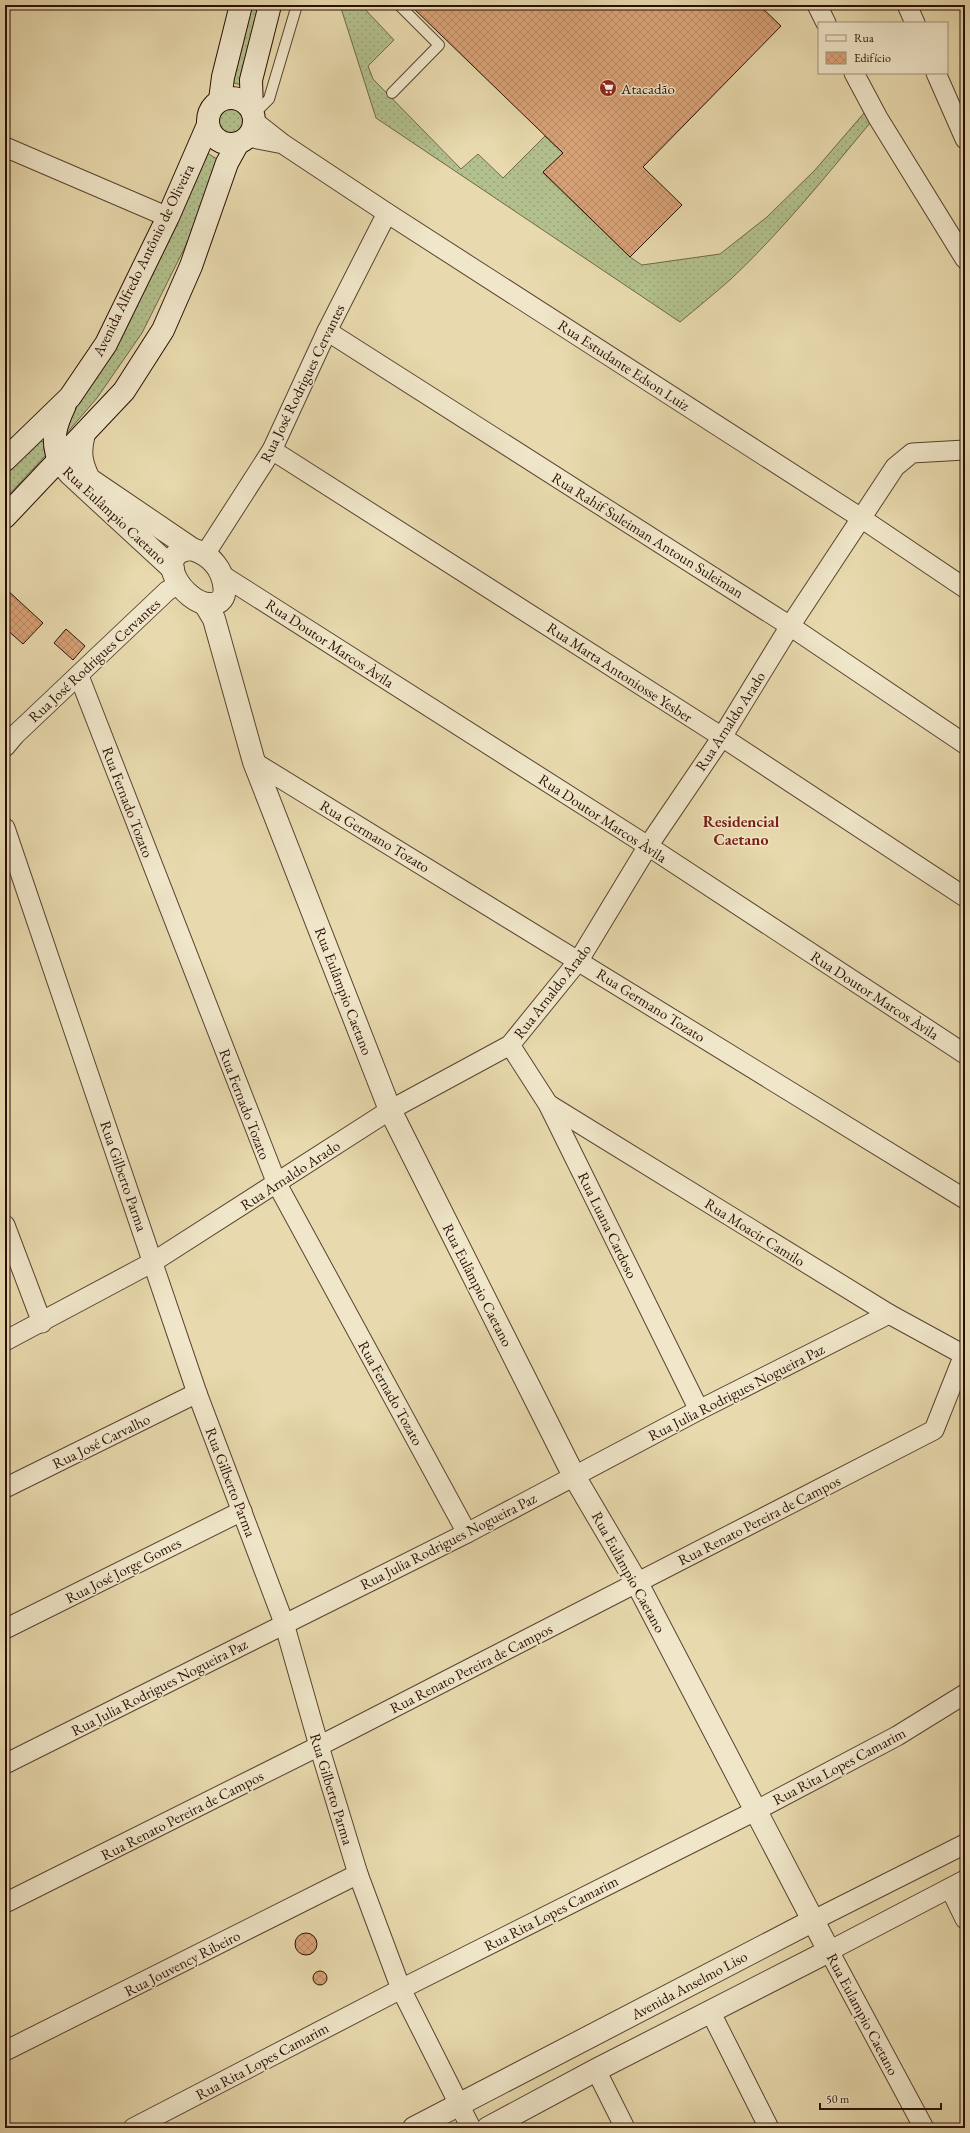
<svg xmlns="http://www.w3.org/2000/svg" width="970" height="2133" viewBox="0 0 970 2133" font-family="'EB Garamond',serif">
<defs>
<pattern id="grass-dots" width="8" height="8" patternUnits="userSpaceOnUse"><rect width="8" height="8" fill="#b2c08d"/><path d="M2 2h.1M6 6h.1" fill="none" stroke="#99a478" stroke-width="1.8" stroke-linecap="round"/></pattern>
<pattern id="building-cross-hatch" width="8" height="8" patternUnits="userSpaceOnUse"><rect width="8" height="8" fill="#d9a378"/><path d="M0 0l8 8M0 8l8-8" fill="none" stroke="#ba8b66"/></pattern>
</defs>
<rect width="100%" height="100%" fill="#e8daae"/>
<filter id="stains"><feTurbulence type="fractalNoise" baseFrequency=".005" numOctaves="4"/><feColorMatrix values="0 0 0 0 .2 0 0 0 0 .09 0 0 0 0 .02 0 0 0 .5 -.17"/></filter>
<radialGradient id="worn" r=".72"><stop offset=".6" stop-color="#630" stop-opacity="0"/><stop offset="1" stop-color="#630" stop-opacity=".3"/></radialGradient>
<g fill="url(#grass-dots)" stroke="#6e684a">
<path d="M250,5H259L241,85L228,81Z"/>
<path d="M340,5H361L394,40L368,66L373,79L461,169L478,154L503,178L545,136L563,153L543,173L630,257L642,265L720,254L767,217L815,170L864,113L870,123C826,176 781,232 731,279C714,294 697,308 680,322L376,118Z"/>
<path d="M233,101L241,103L247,109L249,130L231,140L218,134C207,118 214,104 233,101Z"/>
<path d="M204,151L217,159L196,225L142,333L97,398L59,442L63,418Z"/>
<path d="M34,434L45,444L47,454L5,499V464Z"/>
</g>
<g fill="url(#building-cross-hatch)" stroke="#2a0f06">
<path d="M410,5H759L781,26L643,167L682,205L630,257L543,172L563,153Z"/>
<path d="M5,588L43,623L23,644L5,628Z"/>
<path d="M66,629L85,646L73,660L54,643Z"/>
<circle cx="306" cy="1944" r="11"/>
<circle cx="320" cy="1978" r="7"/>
</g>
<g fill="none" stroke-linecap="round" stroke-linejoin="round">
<g stroke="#5a4230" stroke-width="12">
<g id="service">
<path d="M392,93L439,45L399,5"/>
<path d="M254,114L269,99L297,5"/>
</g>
</g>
<g stroke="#5a4230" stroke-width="21">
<g id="minor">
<path d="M817,5L826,23"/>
<path d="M907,5L915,23"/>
<path d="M854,73L878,118L965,259"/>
<path d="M936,73L965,139"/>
<path d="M255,122L283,144L387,213L861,518L965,588"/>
<path d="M248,137L278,143"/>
<path d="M5,147L168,217"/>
<path d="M327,331L790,626L965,744"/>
<path d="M272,450L722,737L965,897"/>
<path d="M207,556L209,548L272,450L327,331L387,213"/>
<path d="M222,575L648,846L965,1054"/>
<path d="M79,676L277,1184L467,1533"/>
<path d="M5,747L15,735L167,591L179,584"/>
<path d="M254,762L965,1199"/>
<path d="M5,828L197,1393L284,1623L319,1746L358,1874L401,1989L471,2128"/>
<path d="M510,1045L548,1104L699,1410"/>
<path d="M548,1104L889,1314L964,1355"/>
<path d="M5,1225L42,1323"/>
<path d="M5,1341L153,1262L390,1110L510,1045L579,960L648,846L722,737L790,626L895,467L912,453L965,450"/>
<path d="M5,1488L197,1393"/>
<path d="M5,1629L242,1511"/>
<path d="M5,1764L467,1533L699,1410L889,1314"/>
<path d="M950,1888L965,1919"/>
<path d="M5,1903L319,1746L934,1430L965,1352"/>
<path d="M814,1920L965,1844"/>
<path d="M710,2011L769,2128"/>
<path d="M5,2051L358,1874"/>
<path d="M596,2070L625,2128"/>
<path d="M133,2128L401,1989L757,1810L897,1736L965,1694"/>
<path d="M924,2128L829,1951L965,1880"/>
</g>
</g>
<g stroke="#5a4230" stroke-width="24">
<g id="tertiary">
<path d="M84,434C79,452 81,463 89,479L192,549C201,552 209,556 215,564C224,574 233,604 210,604C184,604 150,552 192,549"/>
<path d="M59,461L70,474L173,569"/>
<path d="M205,604L214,619L254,762L390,1110L574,1476L637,1583L829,1951L596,2070L488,2128"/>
<path d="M414,2128L814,1920"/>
</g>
</g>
<g stroke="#2a0f06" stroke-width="24">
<g id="secondary">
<circle cx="231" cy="121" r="23"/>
<path d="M220,100L223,77L241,5"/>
<path d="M252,110L251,80L270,5"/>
<path d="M5,460L70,397L106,344L168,217L208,125"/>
<path d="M59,461C51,439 55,426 65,405"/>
<path d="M5,517L124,391L163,330L191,266L227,163L238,143"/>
</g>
</g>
<use href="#service" stroke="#f0e7ca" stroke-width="10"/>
<use href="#minor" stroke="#f0e7ca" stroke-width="19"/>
<use href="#tertiary" stroke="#f0e7ca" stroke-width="22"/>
<use href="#secondary" stroke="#f0e7ca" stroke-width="22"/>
</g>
<defs>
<g id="supermarket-disc" transform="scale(0.9)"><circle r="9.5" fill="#8f2418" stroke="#f0e7ca"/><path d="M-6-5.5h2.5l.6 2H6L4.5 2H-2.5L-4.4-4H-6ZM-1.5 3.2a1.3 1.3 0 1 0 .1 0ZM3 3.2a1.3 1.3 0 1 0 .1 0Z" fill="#fff"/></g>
</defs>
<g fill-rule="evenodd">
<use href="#supermarket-disc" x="608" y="88"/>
</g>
<g text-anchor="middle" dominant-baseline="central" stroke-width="3" stroke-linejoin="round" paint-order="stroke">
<g font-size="15" fill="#2a0f06" stroke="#f0e7ca" text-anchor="start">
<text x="621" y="88">Atacadão</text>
</g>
<g font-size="15" fill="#2a0f06" stroke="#f0e7ca">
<text transform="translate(143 260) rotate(-64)">Avenida Alfredo Antônio de Oliveira</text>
<text transform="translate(624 365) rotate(33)">Rua Estudante Edson Luiz</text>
<text transform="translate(302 383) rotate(-64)">Rua José Rodrigues Cervantes</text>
<text transform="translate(115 515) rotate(43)">Rua Eulâmpio Caetano</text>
<text transform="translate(648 535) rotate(32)">Rua Rahif Suleiman Antoun Suleiman</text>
<text transform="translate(330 643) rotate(33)">Rua Doutor Marcos Àvila</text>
<text transform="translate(94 660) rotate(-43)">Rua José Rodrigues Cervantes</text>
<text transform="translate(620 672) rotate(33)">Rua Marta Antoniosse Yesber</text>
<text transform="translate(730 721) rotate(-57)">Rua Arnaldo Arado</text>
<text transform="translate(128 802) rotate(69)">Rua Fernado Tozato</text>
<text transform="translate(603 818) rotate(33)">Rua Doutor Marcos Àvila</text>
<text transform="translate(375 836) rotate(31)">Rua Germano Tozato</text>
<text transform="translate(344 991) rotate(69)">Rua Eulâmpio Caetano</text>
<text transform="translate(552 991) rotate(-52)">Rua Arnaldo Arado</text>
<text transform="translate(875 995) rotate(33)">Rua Doutor Marcos Àvila</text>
<text transform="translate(651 1005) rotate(32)">Rua Germano Tozato</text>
<text transform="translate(245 1104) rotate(69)">Rua Fernado Tozato</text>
<text transform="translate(290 1175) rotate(-33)">Rua Arnaldo Arado</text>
<text transform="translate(124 1176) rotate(71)">Rua Gilberto Parma</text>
<text transform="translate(608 1225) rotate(64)">Rua Luana Cardoso</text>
<text transform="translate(755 1232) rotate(32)">Rua Moacir Camilo</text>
<text transform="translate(478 1285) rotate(63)">Rua Eulâmpio Caetano</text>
<text transform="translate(736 1392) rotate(-27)">Rua Julia Rodrigues Nogueira Paz</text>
<text transform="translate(391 1393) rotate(61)">Rua Fernado Tozato</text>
<text transform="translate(101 1441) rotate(-26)">Rua José Carvalho</text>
<text transform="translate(231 1482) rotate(69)">Rua Gilberto Parma</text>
<text transform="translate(759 1520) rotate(-27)">Rua Renato Pereira de Campos</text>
<text transform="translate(448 1541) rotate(-27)">Rua Julia Rodrigues Nogueira Paz</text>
<text transform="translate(123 1570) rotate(-27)">Rua José Jorge Gomes</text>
<text transform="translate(629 1572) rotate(61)">Rua Eulâmpio Caetano</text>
<text transform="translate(471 1668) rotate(-27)">Rua Renato Pereira de Campos</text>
<text transform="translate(159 1687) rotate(-27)">Rua Julia Rodrigues Nogueira Paz</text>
<text transform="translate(839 1766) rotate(-28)">Rua Rita Lopes Camarim</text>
<text transform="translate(332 1789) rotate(73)">Rua Gilberto Parma</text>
<text transform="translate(182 1815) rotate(-27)">Rua Renato Pereira de Campos</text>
<text transform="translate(551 1913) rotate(-27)">Rua Rita Lopes Camarim</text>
<text transform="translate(182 1963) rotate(-27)">Rua Jouvency Ribeiro</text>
<text transform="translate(689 1985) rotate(-28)">Avenida Anselmo Liso</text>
<text transform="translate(863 2014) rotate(62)">Rua Eulampio Caetano</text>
<text transform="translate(262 2061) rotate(-28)">Rua Rita Lopes Camarim</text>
</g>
<g font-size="16" font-weight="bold" fill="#7a1f14" stroke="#f0e7ca">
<text x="741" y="821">Residencial<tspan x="741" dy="18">Caetano</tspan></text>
</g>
</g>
<rect width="970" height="2133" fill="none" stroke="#e8daae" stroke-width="20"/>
<rect x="6" y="6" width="958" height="2121" fill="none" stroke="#2a0f06" stroke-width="2"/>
<rect x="10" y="10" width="950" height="2113" fill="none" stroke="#2a0f06"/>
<rect x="818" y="22" width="130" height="52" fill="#f0e7ca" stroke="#a1917c"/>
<rect x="826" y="35" width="20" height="6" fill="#f0e7ca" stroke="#a1917c"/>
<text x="854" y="42" font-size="12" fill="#2a0f06">Rua</text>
<rect x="826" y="52" width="20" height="12" fill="url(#building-cross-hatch)" stroke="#a1917c"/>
<text x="854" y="62" font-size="12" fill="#2a0f06">Edifício</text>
<path d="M820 2103v6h121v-6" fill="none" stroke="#2a0f06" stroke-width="2"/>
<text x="826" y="2103" font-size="12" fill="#2a0f06" stroke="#f0e7ca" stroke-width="3" paint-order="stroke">50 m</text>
<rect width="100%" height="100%" filter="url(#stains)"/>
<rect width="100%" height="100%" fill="url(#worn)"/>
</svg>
